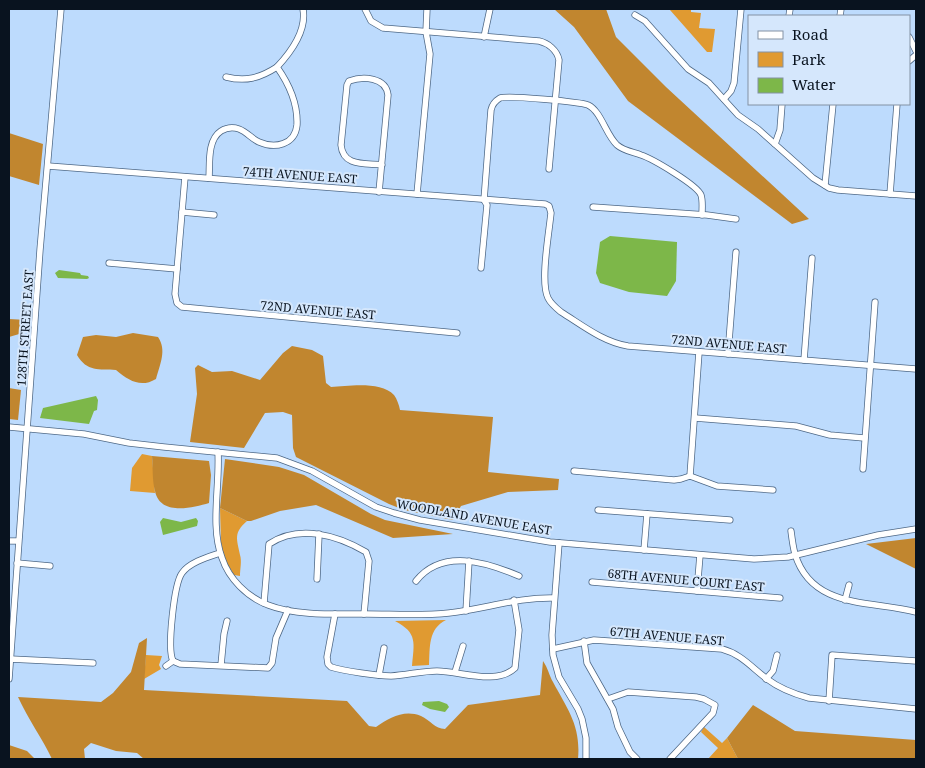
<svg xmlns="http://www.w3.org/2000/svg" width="925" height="768" viewBox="0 0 925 768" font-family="'Noto Serif',serif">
<rect width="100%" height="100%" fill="#bddbfd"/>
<g fill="#e09a31">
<path d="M671,9H691V12L701,13L699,28L715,29L712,52H707L670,10Z"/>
<path d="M142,454L152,456L155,493L130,491L132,468Z"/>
<path d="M220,508L247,521C233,533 237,539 240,555C242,561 240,569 240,576L234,575L224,558L221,543Z"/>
<path d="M446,620C428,629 430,647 429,665L412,666C414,643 418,633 395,621Z"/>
<path d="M146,655L162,656L159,665L161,669L144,679Z"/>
<path d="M704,727L722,743L727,738L738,759H708L718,748L701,732Z"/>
</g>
<g fill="#c1862f">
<path d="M554,9H606L616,37L666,87L809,219L792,224L628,101L574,27Z"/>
<path d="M9,133L43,144L39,185L9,176Z"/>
<path d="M9,319L27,320L26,332L9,337Z"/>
<path d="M133,333L158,337C167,350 160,364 156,379C141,388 129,381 116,370C99,369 87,372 77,355L83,337L96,335L116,337Z"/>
<path d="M292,346L312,350L323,356L326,383L331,387C349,386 381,381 394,395C397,399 399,405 400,410L493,417L488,472L559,479L558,490L508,492L461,506L453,520L404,510L389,504L296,457L293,448L292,415L283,412L265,413L244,448L190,442L197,394L195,368L198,365L212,372L232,371L260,380L283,353Z"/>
<path d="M9,388L21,390L18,420L9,419Z"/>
<path d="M152,456L209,461L211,475L209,503C192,508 160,516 155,491C152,480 153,467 152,456Z"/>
<path d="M225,459L279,467L304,475L371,514L385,520L453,534L393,538L316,505L280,511L251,521H247L220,508Z"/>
<path d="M916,538V569L866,544Z"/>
<path d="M147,638L144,690L347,701L369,726L376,727C389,718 404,709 421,716C430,720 435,729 445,729L468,705L540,695L543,661C548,668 549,675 553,682C568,710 581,726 578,759H144L137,753L116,751L91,743L84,749L85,759H52C42,738 28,719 18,697L101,702L113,693L131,672L139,643Z"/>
<path d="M753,705L795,731L916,740V759H738L727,738Z"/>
<path d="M9,745L27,751L35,759H9Z"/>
</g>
<g fill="#7db749">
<path d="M610,236L677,242L676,281L667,296L629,292L600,283L596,273L600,242Z"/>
<path d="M59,270L80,273L81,275L88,276L89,278L87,279L58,278L55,273Z"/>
<path d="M96,396L98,400L97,410L94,411L89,424L40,418L43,408Z"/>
<path d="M163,518L181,522L196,518L198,521L197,526L163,535L160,522Z"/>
<path d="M439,701L447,704L449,707L445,712L430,709L422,705L423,702Z"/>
</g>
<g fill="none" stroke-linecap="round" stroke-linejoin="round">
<g stroke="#4e6886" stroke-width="7">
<g id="minor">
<path d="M365,9L371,21L383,28L539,41C548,43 557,50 559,60L549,169"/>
<path d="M635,15L645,21L688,69L709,83L738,115L758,129L813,178L829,188L838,190L916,196"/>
<path d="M789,16L790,9"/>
<path d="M840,16L841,9"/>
<path d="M484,37L490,9"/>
<path d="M909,37L916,51"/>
<path d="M909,61L916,55"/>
<path d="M226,77C246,82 260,78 277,67"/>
<path d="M724,99L731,91L734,83L741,9"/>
<path d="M775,144L780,130L782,104"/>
<path d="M48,166L545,204L549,206L551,213C549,233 540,282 548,298C551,304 556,308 561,312C582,325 603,342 628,346L916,369"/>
<path d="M185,177L175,294L177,303L182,307L457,333"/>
<path d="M209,178C210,164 207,140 221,131C226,128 233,127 239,129C247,132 252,139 259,142C275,149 295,145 297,125C298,103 289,84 277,67C291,52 307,31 303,9"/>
<path d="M825,185L833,104"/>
<path d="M379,192L388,95C386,77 363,76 349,81L347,85L341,145C343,167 365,163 382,165"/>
<path d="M417,194L430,54L426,32L427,9"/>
<path d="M890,194L897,104"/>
<path d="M593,207L707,215L736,219"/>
<path d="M182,212L214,215"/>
<path d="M109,263L177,269"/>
<path d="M481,268L487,205L484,200L491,110C492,105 495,101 500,98C508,95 580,102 588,105C601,111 606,135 617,145C624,151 633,152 641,155C653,159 697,185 701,195C703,201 702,208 702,215"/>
<path d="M728,354L736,252"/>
<path d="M804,360L812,258"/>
<path d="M695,418L796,426L830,435L864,438"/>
<path d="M9,427L84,434L129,443L164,447L277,458L312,471L376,507L394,513L420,520L550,542L754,559L788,557L878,535L916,529"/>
<path d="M218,452C220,486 210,526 222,558C229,579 247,597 268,605C296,616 336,614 366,614C393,614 421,616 449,613C485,609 518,597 554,598"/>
<path d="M863,469L875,302"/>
<path d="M574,471L674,480L681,479L690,476"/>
<path d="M690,476L699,352"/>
<path d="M690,476L717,486L773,490"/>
<path d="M598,510L730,520"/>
<path d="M791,531C792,539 793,547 795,554C812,610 872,600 916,612"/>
<path d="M9,541H18"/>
<path d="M559,543L552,635L553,655L559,677L578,709L582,719L586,738V759"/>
<path d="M644,550L647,514"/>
<path d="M17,563L50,566"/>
<path d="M317,579L319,534"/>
<path d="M416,581C442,548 486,562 519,576"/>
<path d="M592,582L780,598"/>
<path d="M697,591L700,555"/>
<path d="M845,600L849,585"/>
<path d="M264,603L269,544C299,524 337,535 366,552L369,561L364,614"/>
<path d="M466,611L469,561"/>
<path d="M335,614L327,657L328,664L331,667C344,671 378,676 391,676C407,675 422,671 437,671C460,671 496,686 515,668L519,630L514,600"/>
<path d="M584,641L587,663L613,709L618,727L630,752L637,759"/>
<path d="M553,649L594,640L722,649C741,654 751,667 767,679C779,688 794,694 809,698L916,709"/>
<path d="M9,660L10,659L93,663"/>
<path d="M173,661L180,664L268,668L272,663L276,638L288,610"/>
<path d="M173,661C167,649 174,584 182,573C190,562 208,557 220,553"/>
<path d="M221,665L224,634L227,621"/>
<path d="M166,666L173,661"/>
<path d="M455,672L463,646"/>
<path d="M379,675L384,648"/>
<path d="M9,679L40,250L61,9"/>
<path d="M766,679L773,671L777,655"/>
<path d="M608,699L628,692L696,697L704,699L715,705L713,713L670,759"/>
<path d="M829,701L832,655L916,661"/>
</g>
</g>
<use href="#minor" stroke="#fff" stroke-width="5.5"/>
</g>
<g text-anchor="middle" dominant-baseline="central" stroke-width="4" stroke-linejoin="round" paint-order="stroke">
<g font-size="12" fill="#09131f" stroke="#d5e7fc">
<text transform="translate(300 175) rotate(4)">74TH AVENUE EAST</text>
<text transform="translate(318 310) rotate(5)">72ND AVENUE EAST</text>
<text transform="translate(25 328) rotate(-86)">128TH STREET EAST</text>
<text transform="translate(729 344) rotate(5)">72ND AVENUE EAST</text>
<text transform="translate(474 517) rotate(10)">WOODLAND AVENUE EAST</text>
<text transform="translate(686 580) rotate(5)">68TH AVENUE COURT EAST</text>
<text transform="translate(667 636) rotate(5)">67TH AVENUE EAST</text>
</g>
</g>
<rect width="925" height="768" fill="none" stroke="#09131f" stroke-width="20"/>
<rect x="748" y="15" width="162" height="90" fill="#d5e7fc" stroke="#8392a4"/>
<rect x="758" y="31" width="25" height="8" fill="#ffffff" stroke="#8392a4"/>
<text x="792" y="40" font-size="15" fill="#09131f">Road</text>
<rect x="758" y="52" width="25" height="15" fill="#e09a31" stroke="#8392a4"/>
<text x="792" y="65" font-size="15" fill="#09131f">Park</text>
<rect x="758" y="78" width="25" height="15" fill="#7db749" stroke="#8392a4"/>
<text x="792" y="90" font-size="15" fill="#09131f">Water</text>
</svg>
